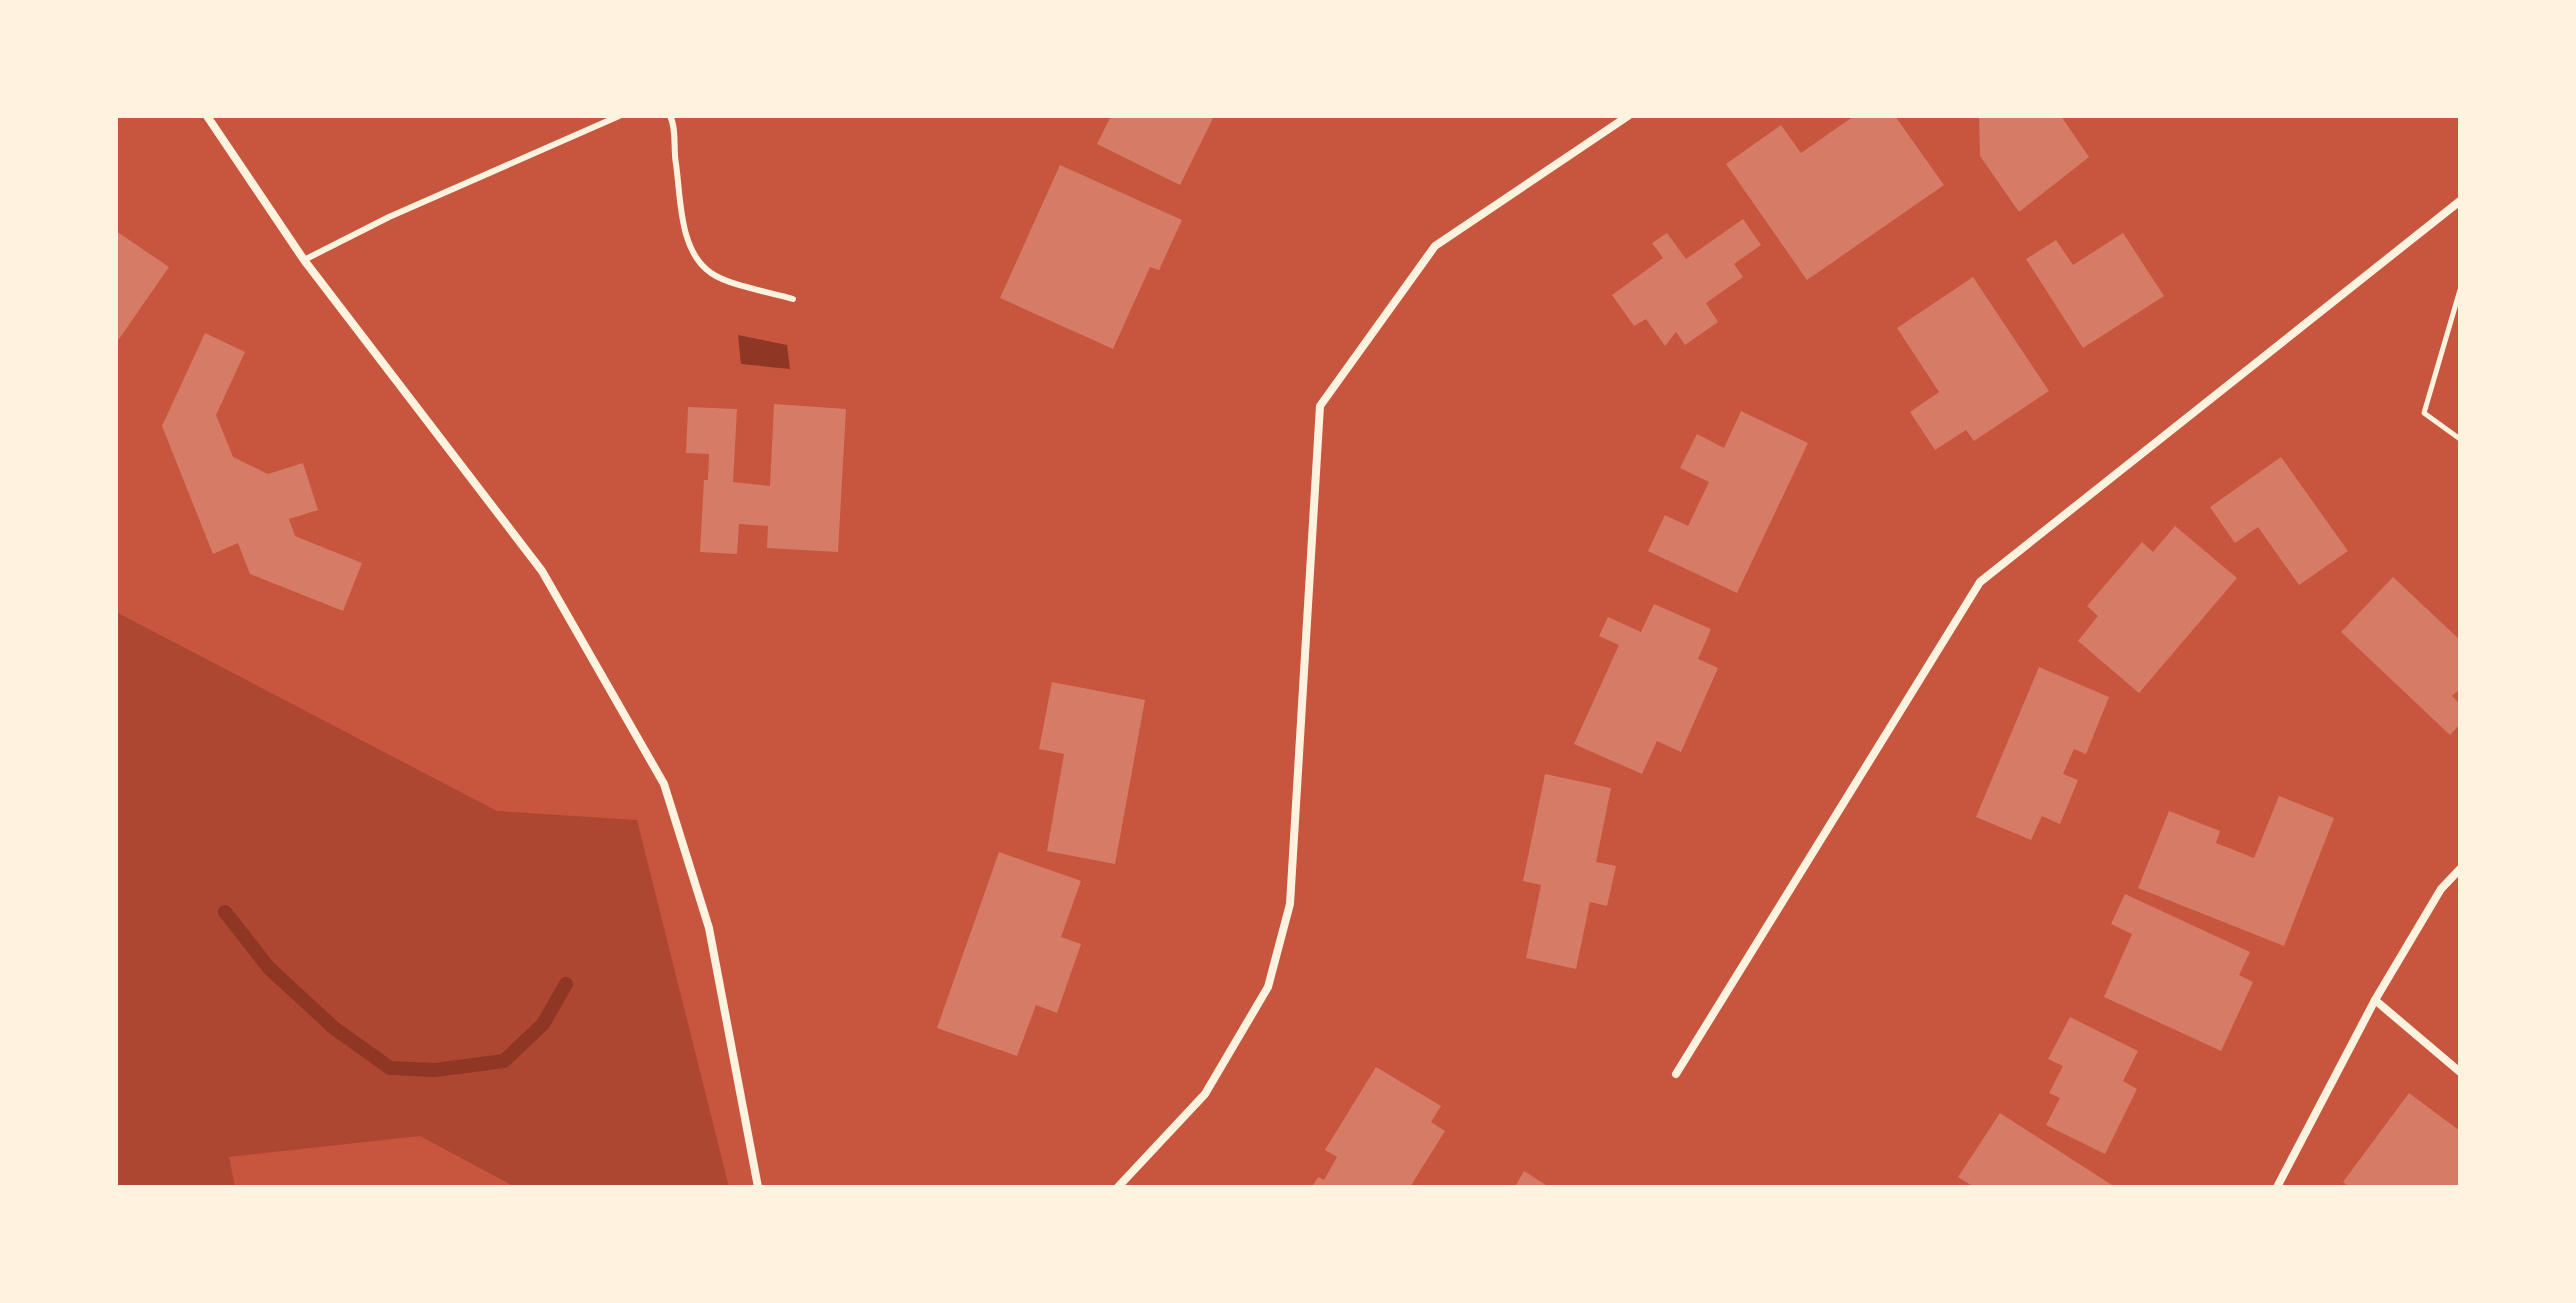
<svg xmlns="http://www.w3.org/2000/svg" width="2576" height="1303" viewBox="0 0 2576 1303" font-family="Cabin,sans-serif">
<rect width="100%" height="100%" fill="#c8553d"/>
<path fill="#ae4732" d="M116,612L497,811L637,820L729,1187H515L420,1136L229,1157L235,1187H116Z"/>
<path fill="#8f3625" d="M738,335L787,345L790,369L741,364Z"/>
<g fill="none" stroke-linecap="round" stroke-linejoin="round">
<path stroke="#8f3625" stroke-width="14" d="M225,912L269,968L334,1028L390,1068L435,1070L504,1061L543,1024L566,984"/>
</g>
<g fill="#d67c66">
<path d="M1111,116H1214L1180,185L1097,144Z"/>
<path d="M1854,116H1895L1944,185L1807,280L1726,164L1781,125L1801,153Z"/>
<path d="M1979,116H2061L2089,157L2019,212L1980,156Z"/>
<path d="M1060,165L1182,220L1159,270L1150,267L1113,349L1000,298Z"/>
<path d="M1743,219L1761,245L1734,264L1743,277L1706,303L1718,322L1685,345L1676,332L1665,346L1646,319L1634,326L1612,295L1663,258L1652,243L1667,233L1686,259Z"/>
<path d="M116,231L169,267L119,339L116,336Z"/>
<path d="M2123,233L2164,296L2083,348L2026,259L2056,240L2073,265Z"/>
<path d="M1973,277L2049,391L1974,441L1966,430L1935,450L1910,412L1939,392L1897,328Z"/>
<path d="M205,333L245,352L216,415L233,457L268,474L303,463L318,510L289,519L295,536L362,563L343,611L250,574L238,543L213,554L162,426Z"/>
<path d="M774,404L846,409L838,552L767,548L768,526L739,524L737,554L700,552L704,480H708L709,454L686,453L688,407L737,409L733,482L770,486Z"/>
<path d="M1741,411L1808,443L1737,593L1648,551L1665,515L1688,526L1709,482L1680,468L1697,434L1724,448Z"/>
<path d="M2281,457L2348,551L2299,585L2258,527L2235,543L2210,507Z"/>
<path d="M2175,526L2237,578L2139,693L2078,641L2098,616L2087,606L2142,542L2153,552Z"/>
<path d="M2393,577L2460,640V689L2452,696L2460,704V724L2450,735L2341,632Z"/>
<path d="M1654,604L1711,629L1698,659L1718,668L1681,752L1657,741L1642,774L1574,744L1619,645L1599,636L1608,617L1641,632Z"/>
<path d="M2039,667L2109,697L2086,754L2074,749L2063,774L2078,780L2060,824L2042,816L2031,840L1976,817Z"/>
<path d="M1052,682L1145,700L1115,864L1047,851L1064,754L1039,749Z"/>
<path d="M1545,774L1611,788L1596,862L1616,866L1607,906L1590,902L1576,969L1526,958L1541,885L1523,881Z"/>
<path d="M2279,796L2334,818L2284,946L2138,888L2169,811L2220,831L2216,843L2254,858Z"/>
<path d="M999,852L1081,881L1061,937L1081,944L1057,1013L1036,1005L1017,1056L937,1028Z"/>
<path d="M2125,894L2250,952L2239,975L2253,982L2221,1051L2104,997L2132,934L2111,924Z"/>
<path d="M2070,1017L2138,1051L2123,1081L2137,1089L2105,1154L2046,1125L2060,1098L2049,1093L2063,1066L2048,1059Z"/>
<path d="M1376,1067L1441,1106L1431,1122L1445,1131L1410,1187H1312L1318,1177L1324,1180L1337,1157L1325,1150Z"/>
<path d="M2409,1093L2460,1131V1187H2349L2343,1182Z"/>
<path d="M2000,1113L2115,1187H1974L1958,1177Z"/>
<path d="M1524,1171L1549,1187H1515Z"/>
</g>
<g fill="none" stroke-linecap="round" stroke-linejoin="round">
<path stroke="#fff3e0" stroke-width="5" d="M2460,290L2424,413L2460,439"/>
<g stroke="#fff3e0" stroke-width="6">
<path d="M670,116C677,129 673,149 676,164C681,199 679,251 711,273C730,286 770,292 793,299"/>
<path d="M304,260L389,217L619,116"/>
</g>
<g stroke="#fff3e0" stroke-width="8">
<path d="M207,116L304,260L542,571L664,784L709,928L758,1187"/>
<path d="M2375,1000L2460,1072"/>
<path d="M1676,1074L1980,582L2460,201"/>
<path d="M1118,1187L1205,1094L1268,987L1290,904L1320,406L1435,246L1628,116"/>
<path d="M2277,1187L2375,1000L2441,889L2460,869"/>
</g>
</g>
<rect width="2576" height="1303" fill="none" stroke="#fff3e0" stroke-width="236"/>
</svg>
